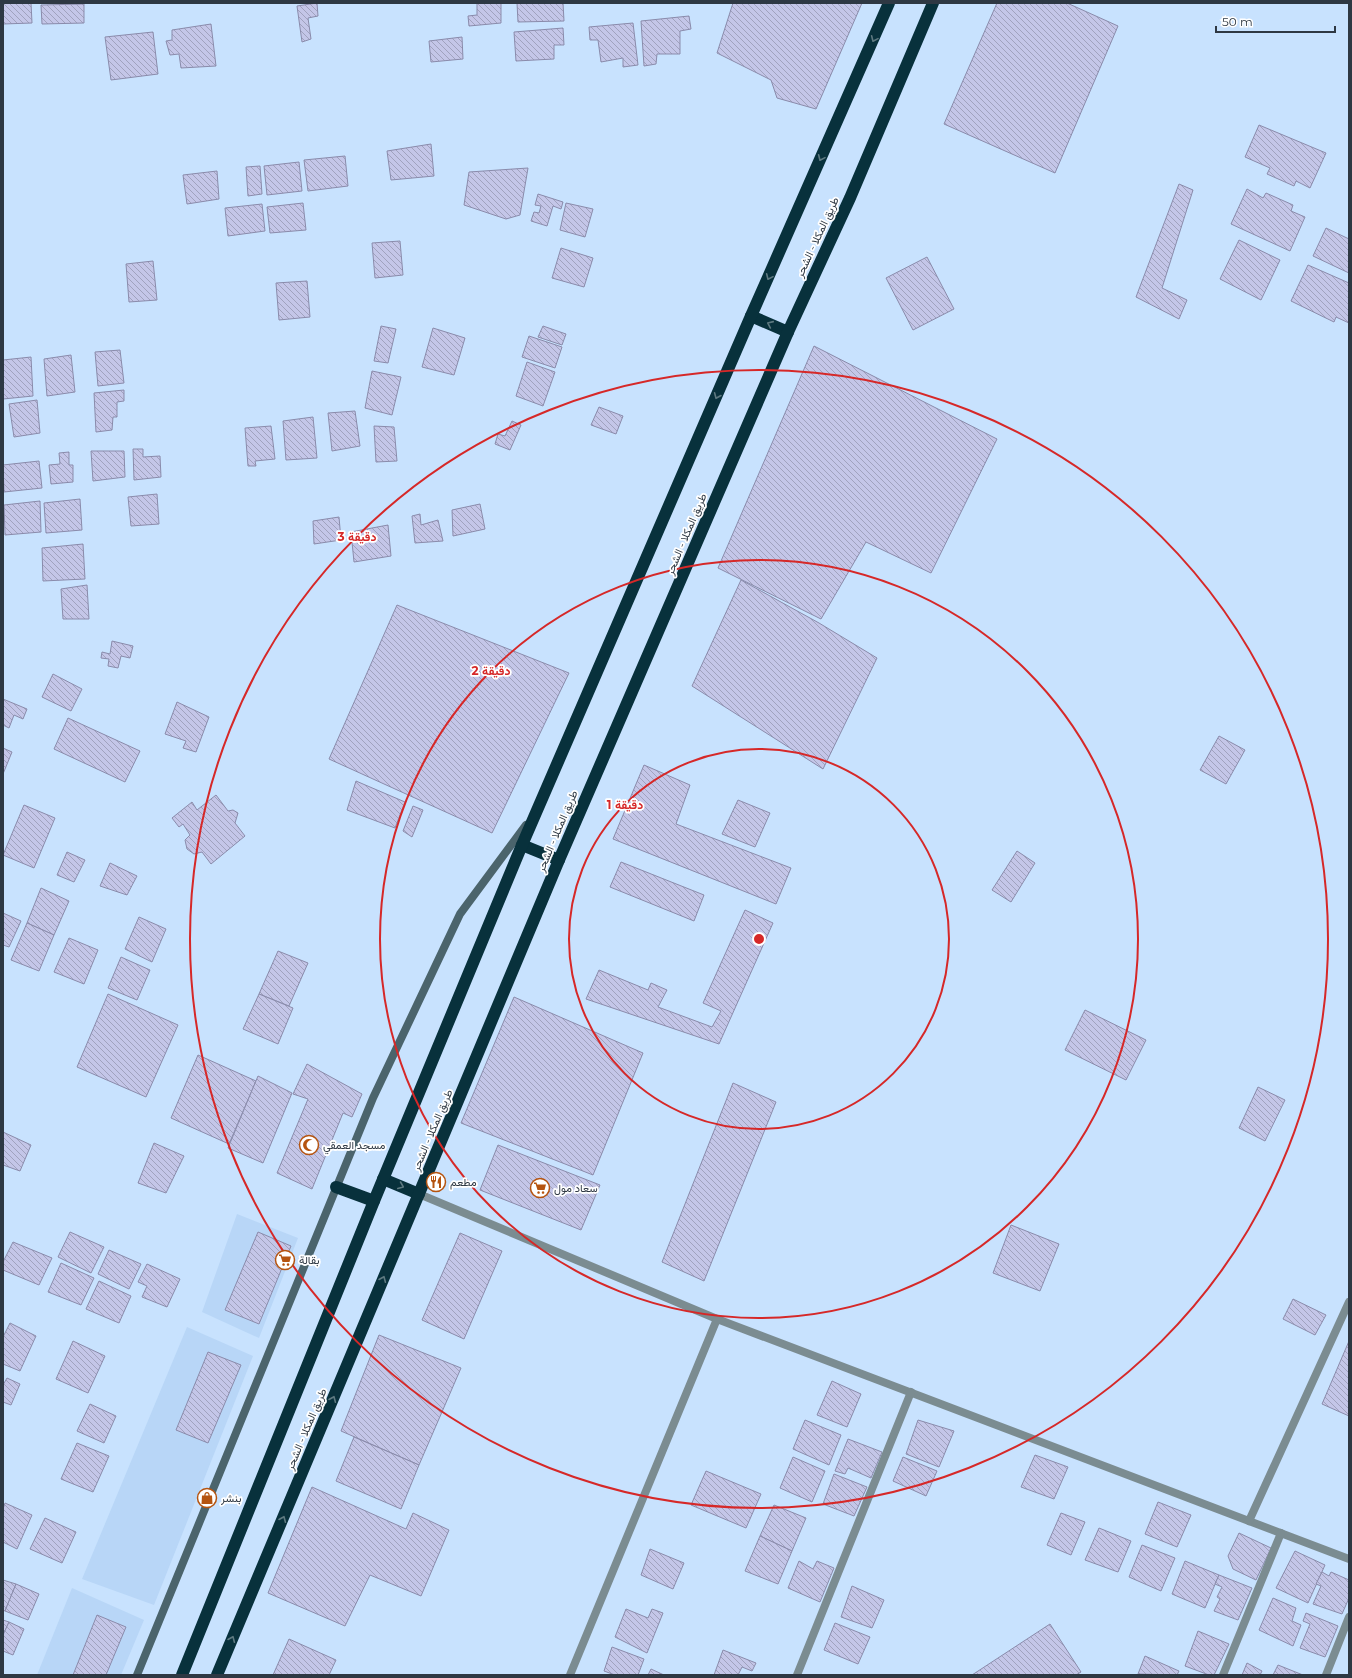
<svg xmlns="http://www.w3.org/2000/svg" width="1352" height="1678" viewBox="0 0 1352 1678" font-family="Montserrat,Vazirmatn,sans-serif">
<defs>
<pattern id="building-back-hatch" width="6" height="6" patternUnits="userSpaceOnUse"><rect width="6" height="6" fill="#c4c6e8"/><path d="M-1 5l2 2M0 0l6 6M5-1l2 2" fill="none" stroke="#a0a2be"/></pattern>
</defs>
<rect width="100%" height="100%" fill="#c8e2fe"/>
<g fill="#b8d6f7">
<path d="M237,1214L298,1238L259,1338L202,1312Z"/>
<path d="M187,1327L253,1356L154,1605L82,1579Z"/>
<path d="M72,1588L144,1620L121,1675H37Z"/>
</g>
<g fill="url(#building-back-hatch)" stroke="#8a8bab">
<path d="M3,3H31L32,23L3,24Z"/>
<path d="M317,3L318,16L308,18L311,39L302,42L297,6Z"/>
<path d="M477,3H501V23L469,26L468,16L477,15Z"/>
<path d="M517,3H563L564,21L518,22Z"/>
<path d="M733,3H862L816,109L777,98L771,80L717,53Z"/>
<path d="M997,3H1067L1118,26L1055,173L944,124Z"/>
<path d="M84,4V23L42,24L41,5Z"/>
<path d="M689,16L691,29L680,31V54H657L656,64L644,66L641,21Z"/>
<path d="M633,23L638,65L623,67V58L601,62L598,40H590L589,27Z"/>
<path d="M211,24L216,66L181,68L179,54L170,55L166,41L172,40V30Z"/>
<path d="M563,28L564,45H554V59L516,61L514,32Z"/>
<path d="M153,32L158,74L111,80L105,37Z"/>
<path d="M462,37L463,59L431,62L429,41Z"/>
<path d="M1259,125L1326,153L1310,188L1296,181L1294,186L1267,174L1270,168L1245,157Z"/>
<path d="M431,144L434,176L391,180L387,151Z"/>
<path d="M345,156L348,186L308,191L304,160Z"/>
<path d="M299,162L302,191L267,195L264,166Z"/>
<path d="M260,166L262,194L248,196L246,167Z"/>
<path d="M528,168L520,215L506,219L464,205L469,172Z"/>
<path d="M217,171L219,199L187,204L183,175Z"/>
<path d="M1179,184L1193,190L1162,288L1187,300L1179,319L1136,297Z"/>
<path d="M1247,189L1263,198L1266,193L1293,205L1291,211L1305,217L1290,251L1231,224Z"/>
<path d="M538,194L563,202L561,209L553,206L547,226L531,221L534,212L539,213L541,206L535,205Z"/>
<path d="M303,203L306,230L270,233L267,207Z"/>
<path d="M566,203L593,209L585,237L560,230Z"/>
<path d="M262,204L265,231L228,236L225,208Z"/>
<path d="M1326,228L1349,239V273L1313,256Z"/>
<path d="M1239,240L1280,260L1261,300L1220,279Z"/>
<path d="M400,241L403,275L375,278L372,243Z"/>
<path d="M561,248L593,258L584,287L552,278Z"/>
<path d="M927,257L954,309L913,330L886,278Z"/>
<path d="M153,261L157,300L129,302L126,264Z"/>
<path d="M1308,265L1349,283V323L1336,317L1334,322L1291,301Z"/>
<path d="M307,281L310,317L279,320L276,283Z"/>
<path d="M381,326L396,329L388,363L374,361Z"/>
<path d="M543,326L566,334L562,345L538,337Z"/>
<path d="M433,328L465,338L454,375L422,367Z"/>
<path d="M529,336L562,347L555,368L522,357Z"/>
<path d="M814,346L997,439L931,573L866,542L821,619L718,568Z"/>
<path d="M120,350L124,383L98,386L95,352Z"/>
<path d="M71,355L75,392L47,396L44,359Z"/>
<path d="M31,357L33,396L3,399V360Z"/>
<path d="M527,362L555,372L543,406L516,396Z"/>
<path d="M372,371L401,377L392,415L365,408Z"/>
<path d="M124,390V401L117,402V417H113L112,430L96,432L94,393Z"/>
<path d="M37,400L40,433L14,437L9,404Z"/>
<path d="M599,407L623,416L616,434L591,425Z"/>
<path d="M355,411L360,446L332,451L328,413Z"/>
<path d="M313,417L317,458L286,460L283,421Z"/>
<path d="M512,421L521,425L510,450L495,444L498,434L505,436Z"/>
<path d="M271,426L275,459L255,461L256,466H248L245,428Z"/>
<path d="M374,426L394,427L397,461L376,462Z"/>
<path d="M133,449H143V457L160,456L161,477L134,480Z"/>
<path d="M91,451H124L125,477L93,481Z"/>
<path d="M69,452V465H73V482L51,484L49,465L60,464L59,453Z"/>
<path d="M39,461L42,488L4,492L3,465Z"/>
<path d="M157,494L159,524L131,526L128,497Z"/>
<path d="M80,499L82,530L46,533L44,503Z"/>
<path d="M40,501L41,532L5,535L4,505Z"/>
<path d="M480,504L485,529L453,536L452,510Z"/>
<path d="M420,514L421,525L438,520L443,541L415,543L412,516Z"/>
<path d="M339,517L341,540L314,544L313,521Z"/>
<path d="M388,525L391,556L354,562L351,532Z"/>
<path d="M83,544L85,579L43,581L42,548Z"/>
<path d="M741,580L819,623L877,658L823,769L692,686Z"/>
<path d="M87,585L89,619H63L61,589Z"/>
<path d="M397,605L569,673L492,833L329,759Z"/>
<path d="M112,641L133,646L130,658L121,656L118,668L108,666L109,659L101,658L102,652L110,654Z"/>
<path d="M53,674L82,689L71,711L42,697Z"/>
<path d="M3,699L27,709L23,719L14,715L9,728L3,725Z"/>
<path d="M177,702L209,717L196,752L183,748L186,741L165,734Z"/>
<path d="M68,718L140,751L125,782L54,749Z"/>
<path d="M1219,736L1245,750L1226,784L1200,770Z"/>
<path d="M3,748L12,752L3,774Z"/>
<path d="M644,765L690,785L676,824L791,868L776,904L613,839Z"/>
<path d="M356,781L405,802L395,828L347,810Z"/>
<path d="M216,795L228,811L233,810L238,813L235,823L245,836L211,864L202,852L194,854L187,849L185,840L190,835L183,824L179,827L172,818L192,802L197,810Z"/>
<path d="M738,800L770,813L755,847L722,834Z"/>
<path d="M24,805L55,818L34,868L3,855Z"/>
<path d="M413,806L423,810L412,837L403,831Z"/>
<path d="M1017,851L1035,863L1011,902L992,890Z"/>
<path d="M67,852L85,860L74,882L57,875Z"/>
<path d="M621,862L704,895L694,921L610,887Z"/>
<path d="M110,863L137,876L127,895L100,886Z"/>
<path d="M41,888L69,901L54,935L27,923Z"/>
<path d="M745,910L773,923L719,1044L586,999L599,970L648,990L651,983L667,990L658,1007L712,1027L721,1011L703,1003Z"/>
<path d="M3,913L21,921L9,947L3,945Z"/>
<path d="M139,917L166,929L152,962L125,949Z"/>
<path d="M27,923L54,935L39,971L11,960Z"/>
<path d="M69,938L98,950L84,984L54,972Z"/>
<path d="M278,951L308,963L289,1006L259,994Z"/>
<path d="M121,957L150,970L137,1000L108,988Z"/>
<path d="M108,994L178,1025L146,1097L77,1067Z"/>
<path d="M259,994L293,1008L278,1044L243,1029Z"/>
<path d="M514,997L643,1053L593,1175L461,1123Z"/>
<path d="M1085,1010L1146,1040L1126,1080L1065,1050Z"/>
<path d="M198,1055L256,1081L229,1144L171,1118Z"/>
<path d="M307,1064L362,1094L352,1117L343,1113L312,1189L277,1173L308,1099L293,1094Z"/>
<path d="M258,1076L292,1093L263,1163L228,1148Z"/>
<path d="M733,1083L776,1102L704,1281L662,1262Z"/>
<path d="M1258,1087L1285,1100L1265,1141L1239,1128Z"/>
<path d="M3,1132L31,1145L20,1171L3,1165Z"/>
<path d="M154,1143L184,1156L166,1193L138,1183Z"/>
<path d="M498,1145L600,1185L581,1230L480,1190Z"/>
<path d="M1011,1225L1059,1244L1040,1291L993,1273Z"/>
<path d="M70,1232L104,1247L91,1273L58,1257Z"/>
<path d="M258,1232L291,1246L259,1324L225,1310Z"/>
<path d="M460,1233L502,1251L464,1339L422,1320Z"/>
<path d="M13,1242L52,1258L39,1285L3,1270V1262Z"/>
<path d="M109,1250L141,1264L129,1289L98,1274Z"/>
<path d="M61,1263L94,1278L81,1305L48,1292Z"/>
<path d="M147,1264L180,1279L167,1307L142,1297L147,1286L138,1282Z"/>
<path d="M99,1281L131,1296L119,1323L86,1309Z"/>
<path d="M1293,1299L1326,1315L1315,1335L1283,1319Z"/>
<path d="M10,1323L36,1336L20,1371L3,1364V1337Z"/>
<path d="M379,1335L461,1368L419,1465L341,1431Z"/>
<path d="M73,1341L105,1356L88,1393L56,1379Z"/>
<path d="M1349,1341V1416L1322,1404Z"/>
<path d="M208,1352L241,1365L208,1443L176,1430Z"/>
<path d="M7,1378L20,1384L11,1405L3,1402V1385Z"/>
<path d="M832,1381L861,1394L847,1427L817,1415Z"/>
<path d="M90,1404L116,1416L104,1443L77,1431Z"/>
<path d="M805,1420L841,1435L829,1465L793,1449Z"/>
<path d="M918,1420L954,1431L939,1467L906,1454Z"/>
<path d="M354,1437L419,1465L401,1509L336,1481Z"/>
<path d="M848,1439L882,1452L871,1478L848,1468L845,1474L835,1471Z"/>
<path d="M77,1443L109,1456L93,1492L61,1479Z"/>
<path d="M1035,1455L1068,1467L1054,1499L1021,1487Z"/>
<path d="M793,1457L825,1471L812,1502L780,1488Z"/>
<path d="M903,1457L937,1471L926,1496L893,1481Z"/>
<path d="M706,1471L761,1494L746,1528L691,1505Z"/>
<path d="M834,1474L867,1487L854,1516L823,1504Z"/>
<path d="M312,1487L406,1529L413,1513L449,1530L421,1596L370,1575L345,1626L268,1593Z"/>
<path d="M1158,1502L1191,1515L1177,1547L1145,1534Z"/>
<path d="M5,1503L32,1515L17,1549L3,1542V1509Z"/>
<path d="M774,1505L806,1518L792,1551L760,1536Z"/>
<path d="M1061,1513L1085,1522L1071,1555L1047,1545Z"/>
<path d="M45,1518L76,1532L62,1563L30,1549Z"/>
<path d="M1099,1528L1131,1541L1118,1572L1085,1560Z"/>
<path d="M1239,1533L1271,1548L1256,1580L1233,1569L1228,1556Z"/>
<path d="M760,1536L792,1551L778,1584L745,1571Z"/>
<path d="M1142,1545L1175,1558L1161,1591L1129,1577Z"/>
<path d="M650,1549L684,1563L673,1589L641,1575Z"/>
<path d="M1295,1551L1325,1565L1308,1603L1276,1588Z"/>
<path d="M799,1561L813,1569L817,1561L834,1568L820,1602L788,1588Z"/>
<path d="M1185,1561L1219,1575L1205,1608L1172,1594Z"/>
<path d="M1322,1572L1329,1576L1331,1572L1349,1580V1598L1342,1614L1313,1604L1321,1586L1316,1584Z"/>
<path d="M1219,1575L1252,1588L1238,1620L1214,1611L1220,1599L1217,1597L1222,1587L1215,1584Z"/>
<path d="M3,1580L16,1584L5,1611L3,1610Z"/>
<path d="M16,1584L39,1594L28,1620L5,1611Z"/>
<path d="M852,1586L884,1600L872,1628L841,1617Z"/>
<path d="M1273,1598L1296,1608L1292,1621L1301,1625L1293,1646L1259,1630Z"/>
<path d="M626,1609L648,1618L652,1609L663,1613L647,1653L615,1637Z"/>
<path d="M1306,1613L1338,1626L1325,1657L1300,1648L1310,1624L1303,1621Z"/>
<path d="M97,1615L126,1627L106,1675H73Z"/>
<path d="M3,1620L9,1622L3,1635Z"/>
<path d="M9,1622L24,1629L13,1655L3,1651V1635Z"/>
<path d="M835,1623L870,1637L858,1664L824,1650Z"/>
<path d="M1050,1624L1081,1672L1076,1675H972Z"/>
<path d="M1198,1631L1229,1644L1214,1675H1209L1185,1666Z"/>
<path d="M289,1639L336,1660L329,1675H273Z"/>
<path d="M612,1647L644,1659L638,1675H615L604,1671Z"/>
<path d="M723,1650L756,1663L752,1671L742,1667L738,1675H714Z"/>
<path d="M1145,1656L1179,1671L1177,1675L1138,1674Z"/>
<path d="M1247,1663L1262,1671L1260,1675H1242Z"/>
<path d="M1278,1665L1303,1675H1273Z"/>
<path d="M651,1669L664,1675H648Z"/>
</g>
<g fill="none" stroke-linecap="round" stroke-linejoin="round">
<g stroke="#7b8c91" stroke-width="8">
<path d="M419,1194L717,1319L1349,1559"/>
<path d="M1249,1521L1349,1302"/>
<path d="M570,1675L717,1319"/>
<path d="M797,1675L911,1392"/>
<path d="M1223,1675L1281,1533"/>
<path d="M1326,1675L1349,1617"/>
</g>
<path stroke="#4b646c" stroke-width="8" d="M137,1675L373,1098L460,914L526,825"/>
<g stroke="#08313c" stroke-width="12">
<path d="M751,316L788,332"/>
<path d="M522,845L559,860"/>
<path d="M383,1179L419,1194"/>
<path d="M336,1187L374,1201"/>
<path d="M182,1675L374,1201L522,845L751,316L889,3"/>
<path d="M217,1675L559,860L788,332L850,198L933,3"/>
</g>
</g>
<defs><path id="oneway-chevron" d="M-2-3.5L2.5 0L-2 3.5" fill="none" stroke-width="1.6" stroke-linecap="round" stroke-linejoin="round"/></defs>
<g stroke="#5e7980">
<use href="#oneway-chevron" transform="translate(874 39) rotate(114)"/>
<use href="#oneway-chevron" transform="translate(821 158) rotate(114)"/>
<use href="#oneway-chevron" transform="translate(769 277) rotate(114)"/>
<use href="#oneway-chevron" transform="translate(770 324) rotate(-156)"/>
<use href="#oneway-chevron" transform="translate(717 396) rotate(113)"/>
<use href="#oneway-chevron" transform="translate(401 1186) rotate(23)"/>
<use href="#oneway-chevron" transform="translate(383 1279) rotate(-67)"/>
<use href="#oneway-chevron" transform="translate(333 1399) rotate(-67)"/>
<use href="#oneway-chevron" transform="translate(283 1519) rotate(-67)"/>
<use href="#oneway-chevron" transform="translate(232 1639) rotate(-67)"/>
</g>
<g fill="none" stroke="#d62828" stroke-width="2">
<circle cx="759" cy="939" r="190"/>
<circle cx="759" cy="939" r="379"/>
<circle cx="759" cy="939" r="569"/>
</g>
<defs>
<g id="mosque-ring" transform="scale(1)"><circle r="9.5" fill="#fff" stroke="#b55410" stroke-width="1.5"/><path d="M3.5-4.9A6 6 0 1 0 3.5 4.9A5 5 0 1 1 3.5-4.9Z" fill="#b55410"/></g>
<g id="restaurant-ring" transform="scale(1)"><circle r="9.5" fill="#fff" stroke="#b55410" stroke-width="1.5"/><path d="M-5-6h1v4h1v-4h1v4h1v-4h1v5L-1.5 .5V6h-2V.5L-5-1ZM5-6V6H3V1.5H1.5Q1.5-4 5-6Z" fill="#b55410"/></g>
<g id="supermarket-ring" transform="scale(1)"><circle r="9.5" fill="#fff" stroke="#b55410" stroke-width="1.5"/><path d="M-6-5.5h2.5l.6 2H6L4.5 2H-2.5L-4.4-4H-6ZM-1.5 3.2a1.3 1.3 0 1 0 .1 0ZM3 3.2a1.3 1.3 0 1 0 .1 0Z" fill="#b55410"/></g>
<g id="shop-ring" transform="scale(1)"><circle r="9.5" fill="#fff" stroke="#b55410" stroke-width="1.5"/><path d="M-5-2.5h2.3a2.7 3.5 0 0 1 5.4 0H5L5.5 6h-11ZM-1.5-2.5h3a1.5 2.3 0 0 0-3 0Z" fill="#b55410"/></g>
</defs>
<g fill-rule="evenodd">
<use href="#mosque-ring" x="309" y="1145"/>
<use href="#restaurant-ring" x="436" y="1182"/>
<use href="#supermarket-ring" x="540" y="1188"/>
<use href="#supermarket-ring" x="285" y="1260"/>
<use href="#shop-ring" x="207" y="1498"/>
</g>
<g text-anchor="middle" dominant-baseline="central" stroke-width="3.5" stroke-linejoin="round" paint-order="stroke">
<g font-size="11" fill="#2e3843" stroke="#fff">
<text transform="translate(817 237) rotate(-65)">طريق المكلا - الشحر</text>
<text transform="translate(686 534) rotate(-67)">طريق المكلا - الشحر</text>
<text transform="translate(557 831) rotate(-67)">طريق المكلا - الشحر</text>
<text transform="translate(432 1130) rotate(-67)">طريق المكلا - الشحر</text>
<text transform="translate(306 1429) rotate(-67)">طريق المكلا - الشحر</text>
</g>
<g font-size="11" fill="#2e3843" stroke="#fff" text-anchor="start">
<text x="323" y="1145">مسجد العمقي</text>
<text x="450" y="1182">مطعم</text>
<text x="554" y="1188">سعاد مول</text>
<text x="299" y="1260">بقالة</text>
<text x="221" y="1498">بنشر</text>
</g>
</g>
<circle cx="759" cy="939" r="6" fill="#d62828" stroke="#fff" stroke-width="2"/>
<g font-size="12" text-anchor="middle" font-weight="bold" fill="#d62828" stroke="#fff" stroke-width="3.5" stroke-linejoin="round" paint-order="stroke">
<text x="357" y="541">3 دقيقة</text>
<text x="491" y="675">2 دقيقة</text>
<text x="625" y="809">1 دقيقة</text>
</g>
<rect width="1352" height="1678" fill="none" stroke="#2e3843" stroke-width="8"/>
<path d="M1216 26v6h119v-6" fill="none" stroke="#2e3843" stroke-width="2"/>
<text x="1222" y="26" font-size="12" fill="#2e3843" stroke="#ffffff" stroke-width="3" paint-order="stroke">50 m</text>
</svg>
